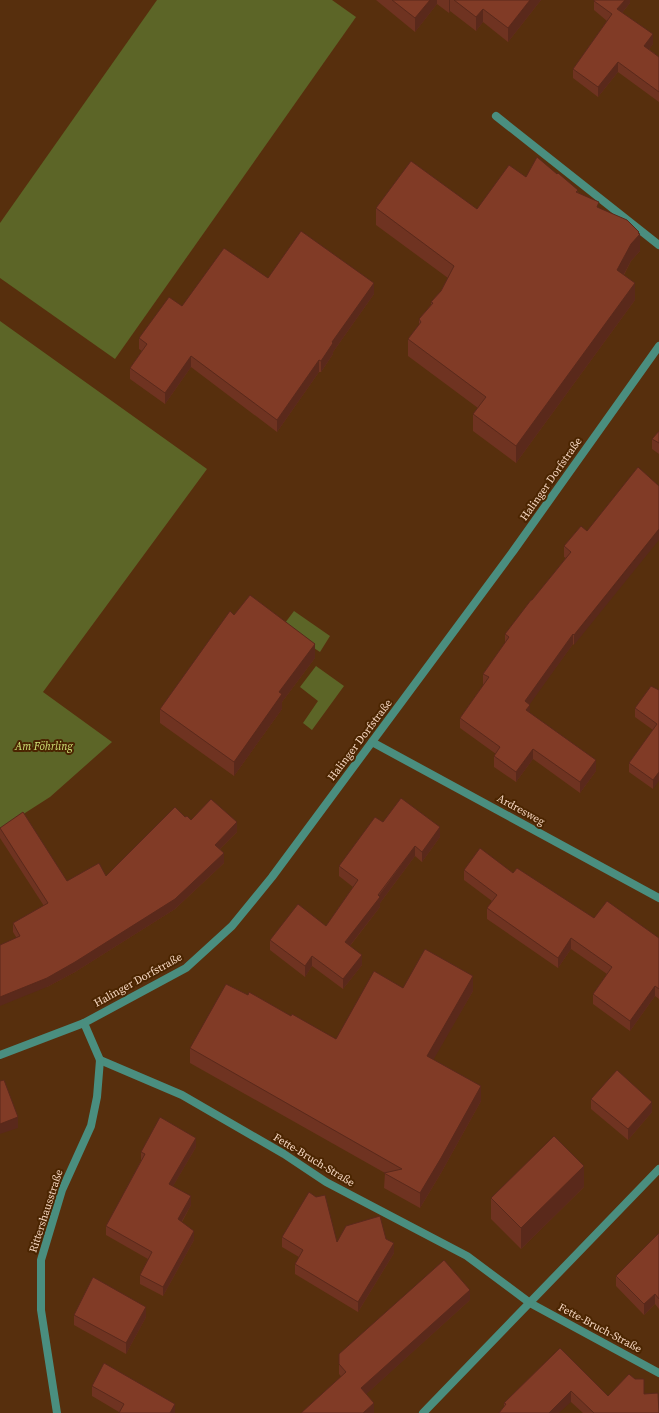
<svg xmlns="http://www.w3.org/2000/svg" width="659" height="1413" viewBox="0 0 659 1413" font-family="'Source Serif 4',serif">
<rect width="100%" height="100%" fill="#572f0d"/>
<g fill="#5c6527">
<path d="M157,0H332L356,17L115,359L0,278V223Z"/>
<path d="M0,321L207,469L43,692L112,742L50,797L0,829Z"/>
<path d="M294,611L330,636L320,652L282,627Z"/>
<path d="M316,666L344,686L312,730L303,723L318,701L300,687Z"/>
</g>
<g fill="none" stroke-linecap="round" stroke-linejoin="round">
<g stroke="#4a8e7f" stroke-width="8">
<path d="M496,116L659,245"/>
<path d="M100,1060L182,1095L284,1154L326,1182L467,1256L530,1303L659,1373"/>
</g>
<g stroke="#4a8e7f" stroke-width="8">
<path d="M372,742L659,898"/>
<path d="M0,1055L84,1023L186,968L232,926L272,877L514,550L659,346"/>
<path d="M57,1413L41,1310V1260L62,1190L91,1126L97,1097L100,1060L84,1023"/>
<path d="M423,1413L659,1169"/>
</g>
</g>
<g fill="#6f3321">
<path d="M376,0H541L508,42L483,22L476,31L450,11L449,13L437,4L415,32Z"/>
<path d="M630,0V3L622,13L653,44L649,49L659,57V102L618,72L598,97L573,78V69L607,21L594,10V1Z"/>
<path d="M557,174L578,192L599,208L639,233L640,251L631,261L624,275L635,300L516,463L473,431V414L478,408L408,356V339L419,325V319L431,305V302L441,291L448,278L376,225V208L477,209L526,177Z"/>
<path d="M268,278L374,294L333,352V354L321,372H319L277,432L191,367L165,404L130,379V368L142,351L139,349V338L182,306Z"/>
<path d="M659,431V454L652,449V439Z"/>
<path d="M581,526L574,645L573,644L529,704L530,713L596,771L580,793L533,759L516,782L494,767V756L496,754L460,728V718L484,684H483V674L505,643V634L566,558L564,557V546Z"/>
<path d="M234,615L315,658L282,702V709L234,776L160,723V709Z"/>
<path d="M659,690L653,789L629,772V763L653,730L635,717V708Z"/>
<path d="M185,817L191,820L237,832L220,849L224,863L175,909L75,972L47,987L13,932V923L44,906L0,838V828L67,881L106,876Z"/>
<path d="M383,822L440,837L422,862L415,856L380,903V907L350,946L362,965L343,989L312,966L305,977L270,950V940L326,926L353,887L339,876V866Z"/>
<path d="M464,870L513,873L594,918L659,938V999L655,996L630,1031L593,1004V994L607,974L571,949L558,968L487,919V908L492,901L464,880Z"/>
<path d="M403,988L473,991L433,1059L481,1101L441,1173L420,1208L384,1188L385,1173L190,1063V1048L248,995L291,1016L336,1039Z"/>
<path d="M591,1099L652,1112L628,1140L591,1109Z"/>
<path d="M196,1147L173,1186L191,1205L182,1222L194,1240L163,1296L140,1284V1275L148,1259L106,1235V1226L141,1161V1152Z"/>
<path d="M584,1187L521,1249L491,1219V1198Z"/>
<path d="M659,1233V1309L655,1304L644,1315L616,1286V1276Z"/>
<path d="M282,1237L337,1242L386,1239L394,1253L358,1312L295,1274V1264L299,1257L282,1247Z"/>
<path d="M470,1300L366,1394L374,1413L339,1374V1354Z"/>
<path d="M74,1315L146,1317L126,1354L74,1325Z"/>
<path d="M560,1348L608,1396L644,1394L659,1413H583L571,1402L504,1406V1403Z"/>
<path d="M92,1386L175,1413L119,1412L92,1396Z"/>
</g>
<g fill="#5a291b">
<path d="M430,0H437V4L415,32V18Z"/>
<path d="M449,0H450V11L449,13Z"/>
<path d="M530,0H541L508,42V28Z"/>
<path d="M625,0H630V3L617,19V9Z"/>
<path d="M483,9V22L476,31V17Z"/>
<path d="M653,34V44L644,56V46Z"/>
<path d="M618,62V72L598,97V87Z"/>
<path d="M639,232V235L640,234V251L631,261L617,287V270L631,244Z"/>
<path d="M374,283V294L333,352V354L321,372V361L332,342Z"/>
<path d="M635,283V300L516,463V446Z"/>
<path d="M191,356V367L165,404V393Z"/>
<path d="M319,360V372L277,432V420Z"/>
<path d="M659,529V540L574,645V635Z"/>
<path d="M573,634V644L525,711V701Z"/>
<path d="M315,644V658L282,702V709L234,776V762L279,692Z"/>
<path d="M530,705V715L526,710Z"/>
<path d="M533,749V759L516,782V772Z"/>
<path d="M596,760V771L580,793V782Z"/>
<path d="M659,772V781L653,789V780Z"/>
<path d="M237,822V832L215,854V845Z"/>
<path d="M440,827V837L422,862V852Z"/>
<path d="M415,846V856L380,903V907L345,952V942Z"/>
<path d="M224,853V863L175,909L75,972L47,987L0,1006V997Z"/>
<path d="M571,938V949L558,968V958Z"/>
<path d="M362,955V965L343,989V979Z"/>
<path d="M312,956V966L305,977V966Z"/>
<path d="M473,976V991L427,1071V1056Z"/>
<path d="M655,986V996L630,1031V1021Z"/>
<path d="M481,1086V1101L441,1173L420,1208V1193Z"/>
<path d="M652,1102V1112L628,1140V1129Z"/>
<path d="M18,1117V1128L0,1134V1124Z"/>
<path d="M196,1138V1147L169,1193V1184Z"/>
<path d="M584,1166V1187L521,1249V1228Z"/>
<path d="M191,1196V1205L178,1228V1219Z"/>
<path d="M194,1231V1240L163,1296V1287Z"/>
<path d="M394,1243V1253L358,1312V1302Z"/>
<path d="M470,1290V1300L361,1399V1388Z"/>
<path d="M655,1294V1304L644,1315V1304Z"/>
<path d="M146,1307V1317L126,1354V1343Z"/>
<path d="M571,1391V1402L559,1413H549Z"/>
<path d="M374,1403V1413H363Z"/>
<path d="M175,1404V1413H170Z"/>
</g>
<g fill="#813b26" stroke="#5a291b">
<path d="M392,0H430L415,18Z"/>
<path d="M454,0H530L508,28L483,9L476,17Z"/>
<path d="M594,0H625L617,9L653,34L644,46L659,57V92L618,62L598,87L573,69L612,14L594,1Z"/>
<path d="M537,157L557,174L558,173L578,190L576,192L599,202L597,207L627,220L639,232L638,233L640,234L631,244L617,270L635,283L516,446L473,414L486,397L408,339L421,322L419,319L433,303L431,302L441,291L454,266L376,208L411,161L477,209L509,165L526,177Z"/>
<path d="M301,231L374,283L332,342L333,343L321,361L319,360L277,420L191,356L165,393L130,368L147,344L139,338L169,297L182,306L224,248L268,278Z"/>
<path d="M659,431V443L652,439Z"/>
<path d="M638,467L659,486V529L574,635L573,634L525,701L530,705L526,710L596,760L580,782L533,749L516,772L494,756L500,747L460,718L489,677L483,674L509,637L505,634L531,600H532L571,552L564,546L581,526L587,531Z"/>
<path d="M250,595L315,644L279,692L282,694L234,762L160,709L230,611L234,615Z"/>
<path d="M651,686L659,690V772L653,780L629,763L657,724L635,708Z"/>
<path d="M401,798L440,827L422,852L415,846L378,895L380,897L345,942L362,955L343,979L312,956L305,966L270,940L298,904L326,926L358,880L339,866L375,817L383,822Z"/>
<path d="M211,799L237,822L215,845L224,853L175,899L75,962L47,978L0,997V945L20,936L13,923L48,903L0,828L23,812L67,881L99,863L106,876L175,807L185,817L187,816L191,820Z"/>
<path d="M480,848L513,873L517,868L594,918L607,901L659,938V989L655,986L630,1021L593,994L612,967L571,938L558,958L487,908L497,895L464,870Z"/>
<path d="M425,949L473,976L427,1056L481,1086L441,1158L420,1193L384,1173L402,1169L190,1048L226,984L248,995L249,992L291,1016L292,1014L336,1039L374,971L403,988Z"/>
<path d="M617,1070L652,1102L628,1129L591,1099Z"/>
<path d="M4,1080L18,1117L0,1124V1081Z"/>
<path d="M160,1117L196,1138L169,1184L191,1196L178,1219L194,1231L163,1287L140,1275L152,1252L106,1226L145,1154L141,1152Z"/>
<path d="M554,1136L584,1166L521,1228L491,1198Z"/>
<path d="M309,1192L316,1197L325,1195L337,1242L346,1226L380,1216L386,1239L394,1243L358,1302L295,1264L303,1250L282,1237Z"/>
<path d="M659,1233V1299L655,1294L644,1304L616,1276Z"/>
<path d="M444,1260L470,1290L361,1388L374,1403L363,1413H301L346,1372L339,1364V1354Z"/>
<path d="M93,1277L146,1307L126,1343L74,1315Z"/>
<path d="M560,1348L608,1396L629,1374L635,1379H644V1394L658,1393L659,1413H594L571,1391L549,1413H499L506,1404L504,1403Z"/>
<path d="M104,1363L175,1404L170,1413H119L124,1404L92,1386Z"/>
</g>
<g text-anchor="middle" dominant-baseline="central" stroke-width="4" stroke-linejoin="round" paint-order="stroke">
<g font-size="11" fill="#f5d6c0" stroke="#4b2501">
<text transform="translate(551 479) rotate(-55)">Halinger Dorfstraße</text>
<text transform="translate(360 740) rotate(-53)">Halinger Dorfstraße</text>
<text transform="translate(521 810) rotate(29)">Ardresweg</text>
<text transform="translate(138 980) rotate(-29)">Halinger Dorfstraße</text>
<text transform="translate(314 1160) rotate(31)">Fette-Bruch-Straße</text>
<text transform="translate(46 1211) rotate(-72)">Rittershausstraße</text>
<text transform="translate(600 1328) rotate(28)">Fette-Bruch-Straße</text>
</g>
<g font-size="11" font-style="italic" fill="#d0e277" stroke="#4b2501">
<text x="44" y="746">Am Föhrling</text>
</g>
</g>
</svg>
